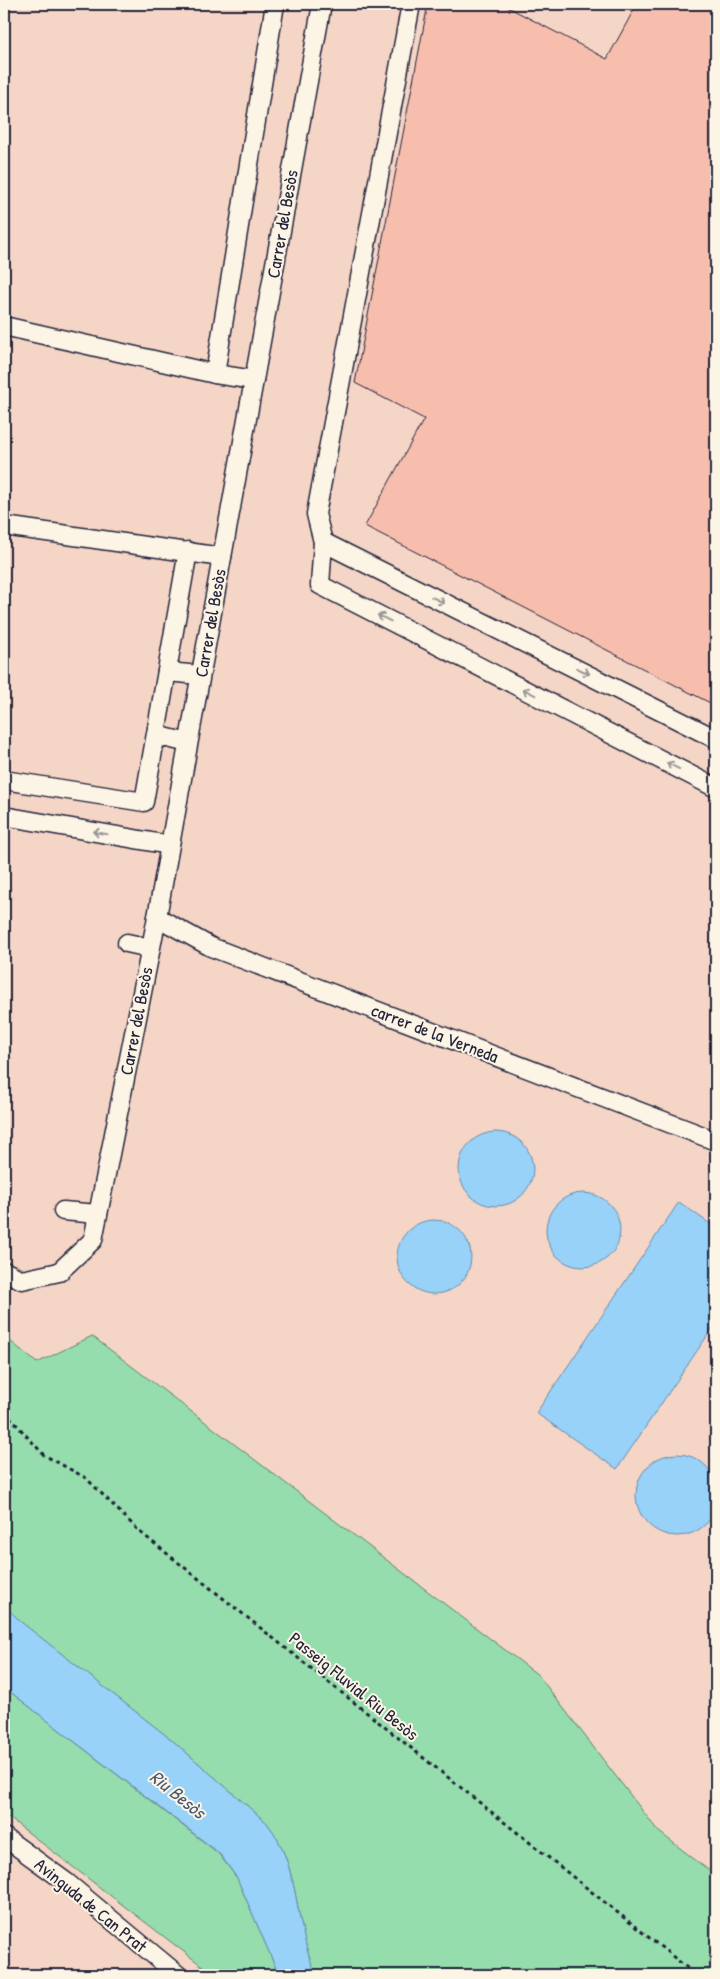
<svg xmlns="http://www.w3.org/2000/svg" width="720" height="1979" viewBox="0 0 720 1979" font-family="'Patrick Hand',sans-serif">
<rect width="100%" height="100%" fill="#fae4d4"/>
<filter id="ink" filterUnits="userSpaceOnUse"><feTurbulence type="fractalNoise" baseFrequency=".02" numOctaves="2"/><feDisplacementMap in="SourceGraphic" scale="10" xChannelSelector="R" yChannelSelector="G"/><feConvolveMatrix kernelMatrix="1 2 1 2 8 2 1 2 1" color-interpolation-filters="sRGB"/></filter>
<g filter="url(#ink)">
<g fill="#f5d5c6">
<path d="M4,4H716V1876L658,1831L538,1675L92,1336L37,1363L4,1336Z"/>
<path d="M4,1814L214,1975H4Z"/>
</g>
<g fill="#95ddac" stroke="#5c8074">
<path d="M4,1336L37,1363L92,1336L538,1675L658,1831L716,1876V1975H316C294,1926 301,1867 267,1823L173,1741L21,1622L4,1605Z"/>
<path d="M4,1687L218,1853L237,1878L279,1975H214L4,1814Z"/>
</g>
<g fill="#98d2f8" stroke="#698cac">
<circle cx="496" cy="1169" r="37"/>
<circle cx="583" cy="1230" r="37"/>
<path d="M679,1202L716,1228V1323L617,1469L536,1413Z"/>
<circle cx="434" cy="1257" r="37"/>
<circle cx="677" cy="1495" r="41"/>
<path d="M4,1605L21,1622L173,1741L267,1823C301,1867 294,1926 316,1975H279L237,1878L219,1853L4,1687Z"/>
</g>
<path fill="#f7beae" stroke="#22223b" d="M428,4H502L607,59L637,4H716V706L365,526L424,419L355,383Z"/>
<g fill="none" stroke-linecap="round" stroke-linejoin="round">
<g stroke="#22223b" stroke-width="21">
<g id="minor">
<path d="M4,326L215,374L254,380"/>
<path d="M215,374L275,4"/>
<path d="M4,526L222,557"/>
<path d="M323,542L316,514L411,4"/>
<path d="M167,672L200,675"/>
<path d="M156,735L188,743"/>
<path d="M716,739L323,542L320,585L716,788"/>
<path d="M4,780L144,802L188,551"/>
<path d="M4,816L169,845"/>
<path d="M157,917L211,947L716,1141"/>
<path d="M127,943L150,948"/>
<path d="M63,1211L98,1214"/>
<path d="M4,1271L22,1280L59,1272L93,1240L157,917L322,4"/>
<path d="M4,1837L66,1882L178,1975"/>
</g>
</g>
<path stroke="#22223b" stroke-width="3" stroke-dasharray="4 4" stroke-linecap="butt" d="M4,1411L44,1455L86,1478L140,1532L696,1975"/>
<use href="#minor" stroke="#fcf5e5" stroke-width="18"/>
</g>
<defs><path id="oneway-shaft" d="M-6 0H5M1.5-3L5.5 0L1.5 3" fill="none" stroke-width="1.6" stroke-linecap="round" stroke-linejoin="round" transform="scale(1.25)"/></defs>
<g stroke="#9a9698">
<use href="#oneway-shaft" transform="translate(438 600) rotate(26)"/>
<use href="#oneway-shaft" transform="translate(384 618) rotate(-153)"/>
<use href="#oneway-shaft" transform="translate(583 671) rotate(26)"/>
<use href="#oneway-shaft" transform="translate(529 692) rotate(-153)"/>
<use href="#oneway-shaft" transform="translate(673 766) rotate(-153)"/>
<use href="#oneway-shaft" transform="translate(100 833) rotate(-170)"/>
</g>
</g>
<g text-anchor="middle" dominant-baseline="central" stroke-width="4" stroke-linejoin="round" paint-order="stroke">
<g font-size="18" fill="#22223b" stroke="#fcf5e5">
<text transform="translate(282 224) rotate(-80)">Carrer del Besòs</text>
<text transform="translate(210 623) rotate(-80)">Carrer del Besòs</text>
<text transform="translate(136 1021) rotate(-79)">Carrer del Besòs</text>
<text transform="translate(435 1033) rotate(21)">carrer de la Verneda</text>
<text transform="translate(354 1686) rotate(39)">Passeig Fluvial Riu Besòs</text>
<text transform="translate(91 1905) rotate(39)">Avinguda de Can Prat</text>
</g>
<g font-size="19" font-style="italic" fill="#455774" stroke="#fcf5e5">
<text transform="translate(178 1794) rotate(39)">Riu Besòs</text>
</g>
</g>
<rect width="720" height="1979" fill="none" stroke="#fcf5e5" stroke-width="20"/>
<rect x="10" y="10" width="700" height="1959" fill="none" stroke="#22223b" stroke-width="2" filter="url(#ink)"/>
</svg>
